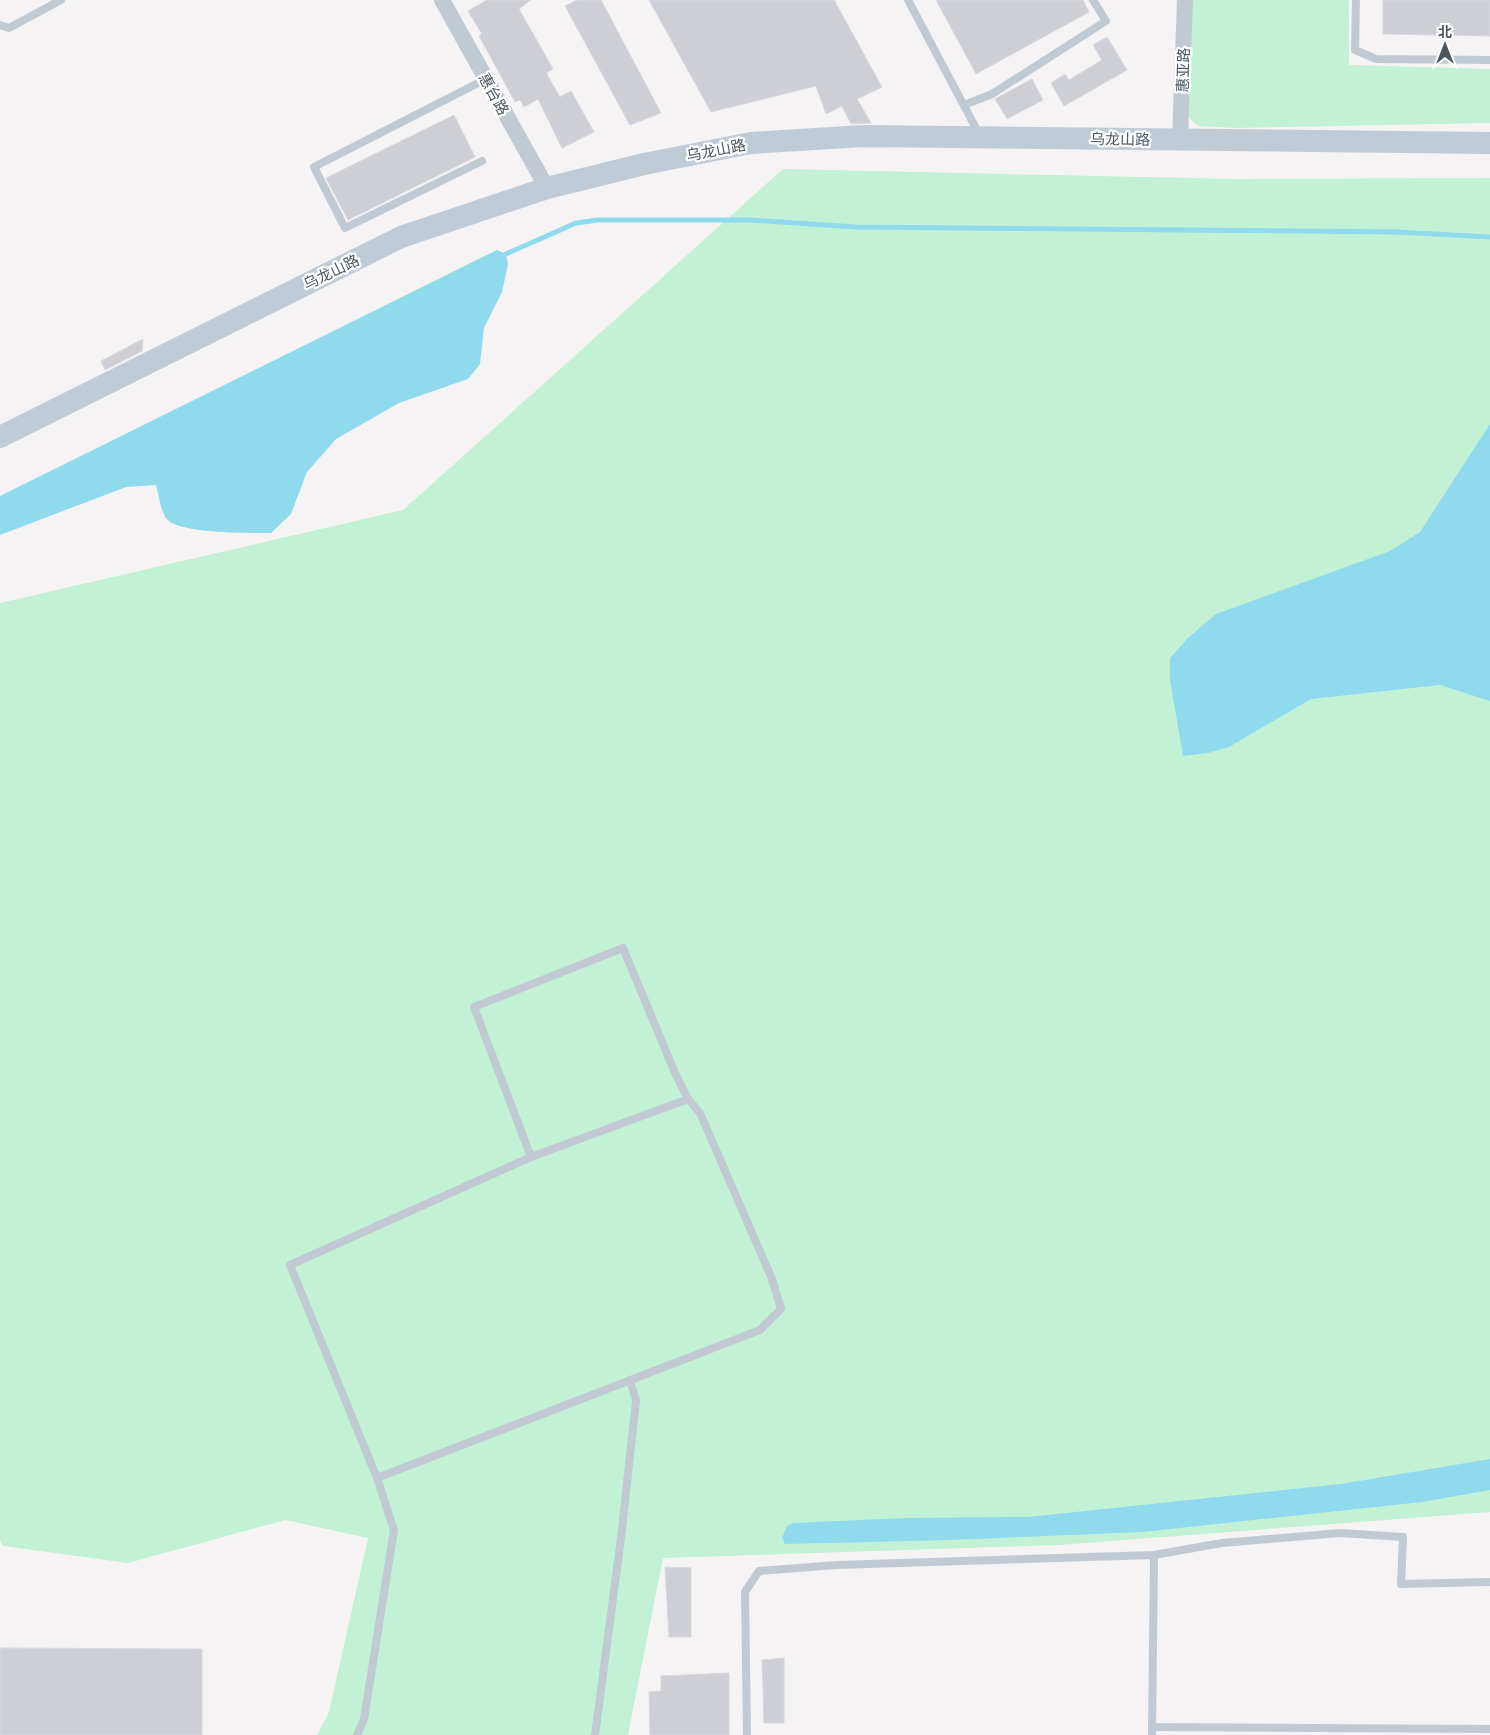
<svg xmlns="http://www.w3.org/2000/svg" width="1490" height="1735" viewBox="0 0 1490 1735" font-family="'PT Sans Narrow','Noto Sans SC',sans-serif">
<rect width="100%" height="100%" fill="#f5f3f3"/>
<g fill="#c3f1d5">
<path d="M1192,0H1349V65L1490,69V123L1233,128L1198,126L1189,118Z"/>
<path d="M783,169L1236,179L1490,178V1512L1059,1545L663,1558L628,1735H317L329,1712L368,1538L285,1520L128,1563L3,1546L0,1540V603L403,510Z"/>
</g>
<g fill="#90daee">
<path d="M497,250L506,254L508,264L502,292L484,328L480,364L468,379L399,403L336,439L307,472L291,514L271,533C251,533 176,534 166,518C160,509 159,495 156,485L126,487L0,535V496Z"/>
<path d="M1490,424V701L1440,685L1311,699L1229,747L1208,753L1183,756L1170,680V658L1188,638L1216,614L1390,551L1420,532Z"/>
<path d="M1490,1459V1490L1422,1502L1142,1532L951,1540L785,1544L782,1538L787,1526L793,1523L907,1518L1028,1517L1341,1484Z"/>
</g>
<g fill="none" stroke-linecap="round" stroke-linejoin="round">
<path stroke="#90daee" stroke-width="5" d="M506,254L576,223L598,220H750L855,227L1397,232L1490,237"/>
</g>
<g fill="#cdcfd5" stroke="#d7d9de">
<path d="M487,0H531L519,9L553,69L546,73L560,97L571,91L594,132L562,148L538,99L524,107L520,100L515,102L479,36L482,34L468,11Z"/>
<path d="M577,0H601L661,113L630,125L565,6Z"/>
<path d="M649,0H834L882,87L857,99L871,123L851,124L842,106L826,114L816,86L711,112Z"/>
<path d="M936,0H1083L1089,12L976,74Z"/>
<path d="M1383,0H1490V36L1383,34Z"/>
<path d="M1107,37L1127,70L1064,106L1051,83L1065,74L1069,80L1102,60L1093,45Z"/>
<path d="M1032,79L1043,100L1007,119L995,99Z"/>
<path d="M454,115L475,157L348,220L326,178Z"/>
<path d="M143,339L142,351L105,370L101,361Z"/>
<path d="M665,1567L691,1568V1637H669Z"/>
<path d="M0,1648L202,1649V1735H0Z"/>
<path d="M784,1658V1723H764L762,1660Z"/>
<path d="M729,1673V1735H650L649,1692L661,1691V1676Z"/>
</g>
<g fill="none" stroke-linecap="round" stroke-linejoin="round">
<g stroke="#c1cad2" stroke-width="8">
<path d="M908,0L979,134"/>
<path d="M1356,0L1355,50L1376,59L1490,60"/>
<path d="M0,25L9,28L61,0"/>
<path d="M964,105L992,94L1106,21L1093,0"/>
<path d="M482,161L345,228L314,167L486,79"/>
<path d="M377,1478L760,1330L781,1309L772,1279L700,1113L688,1099L675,1073L623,948L474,1007L531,1157"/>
<path d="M1152,1727L1490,1729"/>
<path d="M357,1735L364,1719L394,1530L377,1478L290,1265L531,1157L688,1099"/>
<path d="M595,1735L621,1538L636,1401L630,1380"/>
<path d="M747,1735L745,1592L759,1571L837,1565L1154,1555L1222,1543L1340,1533L1403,1537L1401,1584L1490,1582"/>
<path d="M1152,1735L1154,1555"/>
</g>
<g stroke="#c1cad2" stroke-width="16">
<path d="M442,0L547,188"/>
<path d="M1180,140L1185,0"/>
</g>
<path stroke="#c1cbd6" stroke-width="22" d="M0,437L401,237L547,188L644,164L751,143L864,136L1490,143"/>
</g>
<g text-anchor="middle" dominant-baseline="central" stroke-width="4.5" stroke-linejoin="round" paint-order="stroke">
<g font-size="15" fill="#4a5661" stroke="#fff">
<text transform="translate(1183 70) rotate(-88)">惠亚路</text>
<text transform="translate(494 94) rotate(61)">惠台路</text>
<text transform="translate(1120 139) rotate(1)">乌龙山路</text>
<text transform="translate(716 150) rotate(-11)">乌龙山路</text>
<text transform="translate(331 272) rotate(-26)">乌龙山路</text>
</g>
</g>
<g transform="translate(1445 45)" stroke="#ffffff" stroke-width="4" paint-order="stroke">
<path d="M0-4L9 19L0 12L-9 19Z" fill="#4a5661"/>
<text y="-8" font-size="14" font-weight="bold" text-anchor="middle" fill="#4a5661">北</text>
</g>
</svg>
